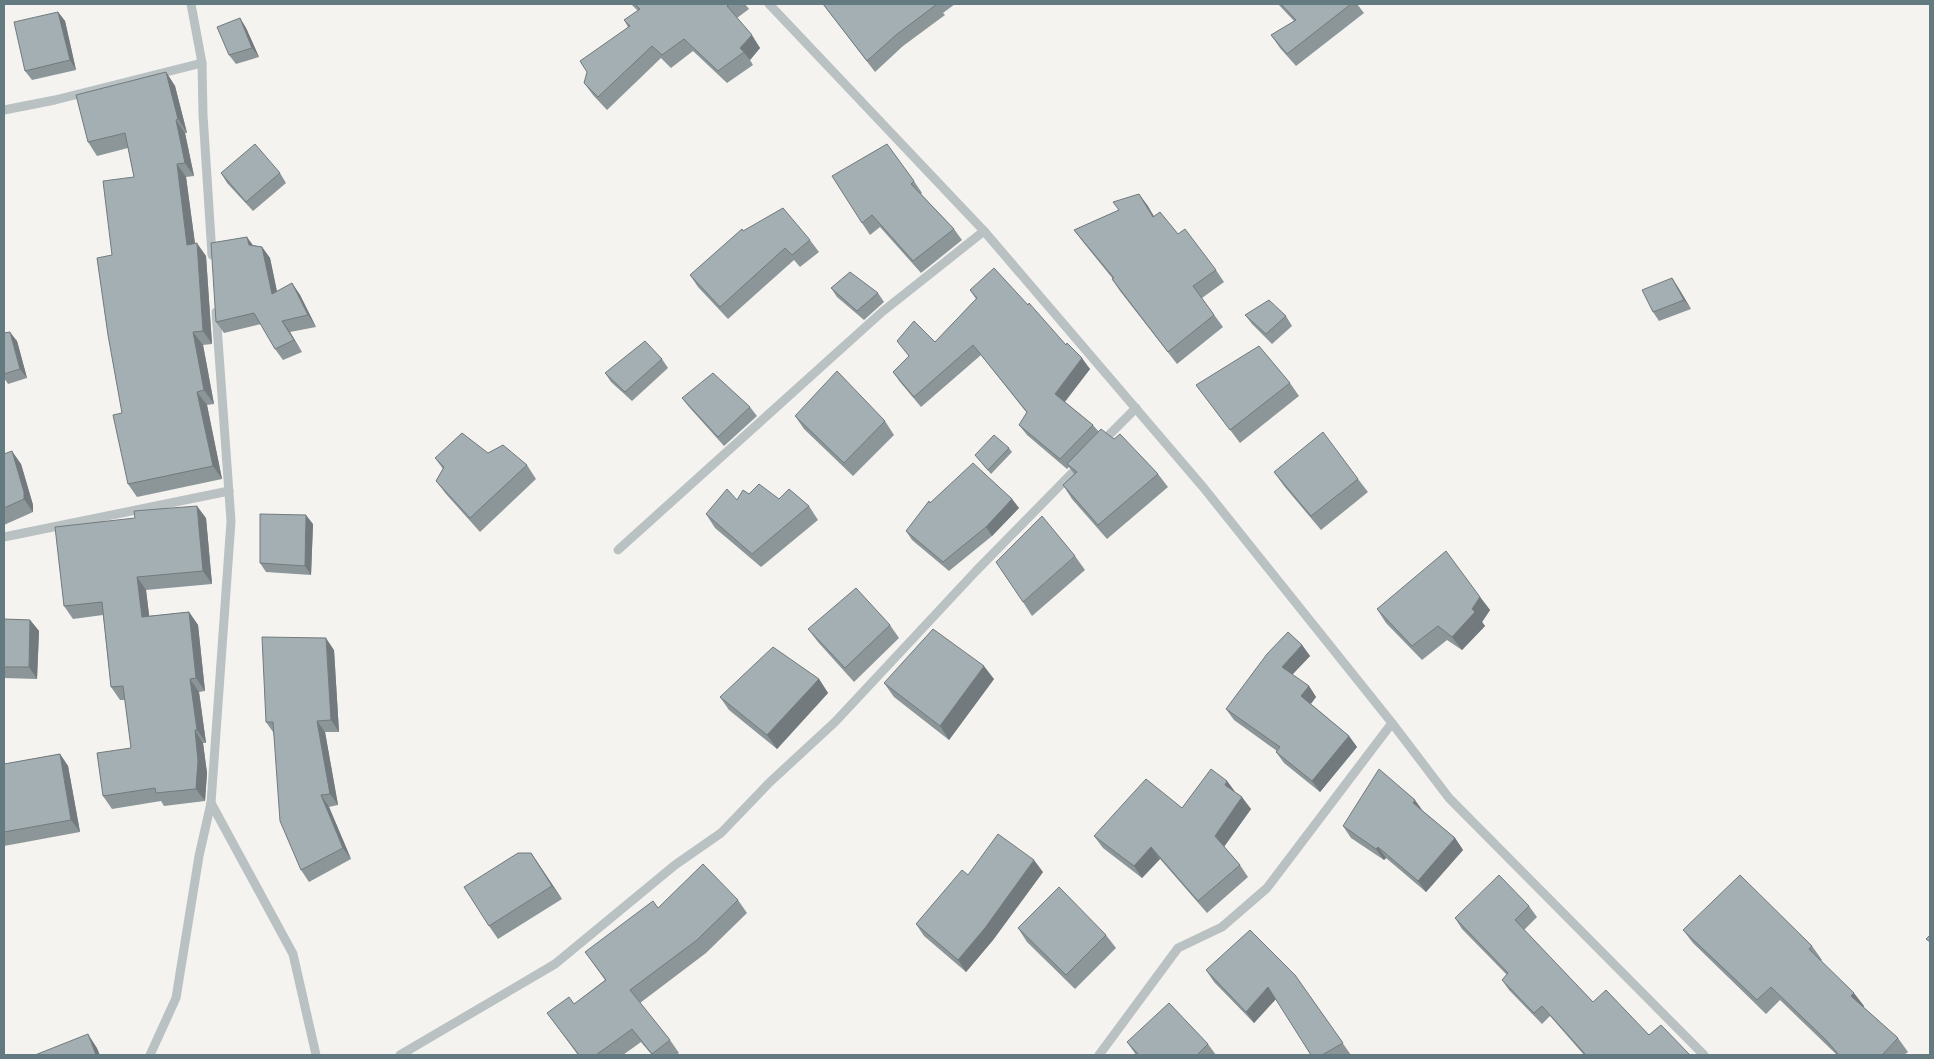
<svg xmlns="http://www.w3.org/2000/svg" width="1934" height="1059" viewBox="0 0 1934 1059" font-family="Montserrat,sans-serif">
<rect width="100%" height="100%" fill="#f4f3f0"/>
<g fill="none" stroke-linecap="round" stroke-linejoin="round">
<g stroke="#bac1c3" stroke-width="9">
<path d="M191,4L202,63L203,115L212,255"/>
<path d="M769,4L984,231L1203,487L1392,723L1449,798L1704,1055"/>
<path d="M4,110L55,100L202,63"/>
<path d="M216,312L231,521L211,803L293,954L316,1055"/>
<path d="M1102,442L1136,408"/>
<path d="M4,537L229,491"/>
<path d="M618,550L882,312L984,231"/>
<path d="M150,1055L176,998L199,856L211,803"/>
<path d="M400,1055L555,964L675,865L721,833L770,782L835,722L976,571L1081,464"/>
<path d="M1099,1055L1178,948L1222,927L1267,888L1392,723"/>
</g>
</g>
<g fill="#8c9699">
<path d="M631,4H745L749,9L737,18L760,48L750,60L753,65L727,83L693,51L671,68L661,58L607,110L593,95L584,83L628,27L624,20L638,11Z"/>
<path d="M823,4H955L943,13L945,15L903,46L875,72Z"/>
<path d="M1278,4H1357L1364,13L1296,66L1280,48L1271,35L1294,21Z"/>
<path d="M58,12L65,21L76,70L32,80L25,71Z"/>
<path d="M240,18L246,28L259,57L236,64L229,55Z"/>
<path d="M166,72L175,86L187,133H185L194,176L186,177L195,244L206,256L212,344L203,345L214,404L207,405L222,479L137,497L128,484L122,413L112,255L134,177L128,148L97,156L88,142Z"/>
<path d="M221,173H280L286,183L253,211L227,183Z"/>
<path d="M914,181L922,193L921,194L954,229L962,240L921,273L880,227L870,235L862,223Z"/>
<path d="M1139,194L1154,216L1178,234L1216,270L1224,282L1202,298L1223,327L1177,364L1120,291L1112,279H1113L1083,242L1074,230L1119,210Z"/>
<path d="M743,231L810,240L819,252L800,267L794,260L728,319L698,287L690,275Z"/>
<path d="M253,245L262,247L270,258L277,292L292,283L300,295L316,327L290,332L302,352L283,360L275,349L261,324L224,333L216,322Z"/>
<path d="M1672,278L1691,309L1659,321L1653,312Z"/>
<path d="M831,288L878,293L884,302L864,320L837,297Z"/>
<path d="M970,290L1066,345L1090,369L1065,402L1093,425L1099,432L1158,474L1168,487L1107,539L1072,499L1063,485L1074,474L1069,467L1067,469L1027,435L1019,425L1027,413L981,355L921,407L900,382L893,372L935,342L976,299Z"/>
<path d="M1245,315L1286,316L1292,326L1272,344L1252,324Z"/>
<path d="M4,333L17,341L27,378L8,384L4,378Z"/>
<path d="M662,359L668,368L632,401L611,382L605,373Z"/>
<path d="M1290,383L1299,396L1240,443L1196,385Z"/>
<path d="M682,398L750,407L757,416L724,446L689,407Z"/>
<path d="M795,416L885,421L894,435L853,476L804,429Z"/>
<path d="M1009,448L1012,452L991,474L975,455Z"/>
<path d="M488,453L527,465L536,479L480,532L446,494L436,481L443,469L435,458Z"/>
<path d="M4,454L21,464L33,505V512L4,525Z"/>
<path d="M1274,472L1358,479L1368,492L1321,530L1284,486Z"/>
<path d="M749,494L779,499L809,506L818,520L761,567L715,528L706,514Z"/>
<path d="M1012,499L1019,508L992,536L949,571L912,540L906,531L930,503Z"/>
<path d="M206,518L212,584L146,590L149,616L189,612L198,625L205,691L199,692L206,743H203L207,773L205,801L164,806L161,801L112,809L103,796L131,748L125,700H120L111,687L103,615L73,619L64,606Z"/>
<path d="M313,524L311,575L266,572L260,563Z"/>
<path d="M1075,556L1085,570L1032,616L1023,602Z"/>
<path d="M1480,597L1490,610L1482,622L1485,626L1462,650L1447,640L1422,660L1386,623L1377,609Z"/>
<path d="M4,619L30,620L39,631L37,679L4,678Z"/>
<path d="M890,625L899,638L854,682L818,642L808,629Z"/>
<path d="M1302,645L1310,656L1292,675L1309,686L1316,697L1311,704L1349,736L1357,747L1320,792L1284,763L1276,752L1277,751L1234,720L1226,709Z"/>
<path d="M334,650L339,732H325L338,805L329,807L351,859L309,882L301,870L273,732L266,722Z"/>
<path d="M819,679L828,693L777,749L729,710L720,697Z"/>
<path d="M994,679L949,740L894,697L884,683Z"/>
<path d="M60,754L68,766L80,832L4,846V764Z"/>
<path d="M1227,781L1235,792L1251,809L1224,847L1240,865L1248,877L1207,913L1160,859L1142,878L1103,848L1094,836L1182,808Z"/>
<path d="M1423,811L1455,838L1463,850L1426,892L1386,858L1384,860L1351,838L1343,826Z"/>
<path d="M531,853L562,899L498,939L489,926Z"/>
<path d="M1043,872L993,940L966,972L924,936L916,924L968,875Z"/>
<path d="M738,900L747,913L706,953L640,1003L670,1040L679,1053L676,1055H652L641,1042L623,1055H578L547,1013L574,1004L605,980L585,952L658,908Z"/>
<path d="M1529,906L1537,917L1524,930L1593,1002L1649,1035L1690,1055H1584L1550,1016L1542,1024L1509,990L1502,980L1507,975L1462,929L1455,918Z"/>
<path d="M1018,928L1106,935L1116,948L1075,989L1027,942Z"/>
<path d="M1683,930L1812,946L1822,960L1821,961L1864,1006L1863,1007L1898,1038L1908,1052L1904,1055H1837L1780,1000L1766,1014L1693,943Z"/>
<path d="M1206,970L1295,975L1351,1055H1311L1276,999L1254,1023L1214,982Z"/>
<path d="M1127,1042L1208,1044L1216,1055H1136Z"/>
</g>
<g fill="#727a7d">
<path d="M58,12L65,21L76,70L70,60Z"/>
<path d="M240,18L246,28L259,57L252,48Z"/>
<path d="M752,35L760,48L750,60L740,48Z"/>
<path d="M166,72L175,86L187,133L178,119Z"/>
<path d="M176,120L185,133L194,176L185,163Z"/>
<path d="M177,164L186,177L197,258L187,245Z"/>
<path d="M1139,194L1148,206L1161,229L1153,217Z"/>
<path d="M247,237L255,248L249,245Z"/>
<path d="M197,243L206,256L212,344L203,331Z"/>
<path d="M262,247L270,258L280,306L272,294Z"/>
<path d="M1672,278L1678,287L1691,309L1684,300Z"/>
<path d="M292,283L300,295L316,327L308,315Z"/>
<path d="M282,321L290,332L302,352L294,340Z"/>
<path d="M10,332L17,341L27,378L20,369Z"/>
<path d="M193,332L203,345L214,404L204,390Z"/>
<path d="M1082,358L1090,369L1062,405L1055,394Z"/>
<path d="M197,392L207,405L222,479L213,466Z"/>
<path d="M12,451L21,464L33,505V512L24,499Z"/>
<path d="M1012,499L1019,508L992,536L986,527Z"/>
<path d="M197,506L206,518L212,584L203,571Z"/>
<path d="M306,515L313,524L311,575L305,566Z"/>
<path d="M137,577L146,590L151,630L142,617Z"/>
<path d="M1480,597L1490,610L1482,622L1485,626L1462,650L1452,637Z"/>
<path d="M189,612L198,625L205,691L196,678Z"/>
<path d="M30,620L39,631L37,679L29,667Z"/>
<path d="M326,638L334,650L339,732L331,720Z"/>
<path d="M1302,645L1310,656L1289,678L1282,667Z"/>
<path d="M984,666L994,679L949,740L940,726Z"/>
<path d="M190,679L199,692L206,743L197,730Z"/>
<path d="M819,679L828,693L777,749L767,735Z"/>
<path d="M1309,686L1316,697L1308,707L1301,696Z"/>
<path d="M317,721L325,732L338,805L330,794Z"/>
<path d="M195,730L203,743L207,773L205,801L196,789Z"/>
<path d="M1349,736L1357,747L1320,792L1312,781Z"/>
<path d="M60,754L68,766L80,832L71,820Z"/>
<path d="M1227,781L1236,793L1225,785Z"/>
<path d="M321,795L329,807L351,859L343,848Z"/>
<path d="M1242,797L1251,809L1223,848L1215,836Z"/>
<path d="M1415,800L1423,811L1413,803Z"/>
<path d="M1455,838L1463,850L1426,892L1418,881Z"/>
<path d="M1151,847L1160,859L1142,878L1134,866Z"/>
<path d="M1378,847L1386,858L1384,860L1376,849Z"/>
<path d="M531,853L540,866L562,899L552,886Z"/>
<path d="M1034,860L1043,872L993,940L966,972L958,960Z"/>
<path d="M1268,987L1276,999L1254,1023L1246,1012Z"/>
<path d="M1854,993L1864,1006L1861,1010L1851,996Z"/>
<path d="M88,1034L97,1048L100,1055H96Z"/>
</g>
<g fill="#a3afb2" stroke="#727a7d">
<path d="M635,4H730L727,6L752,35L740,48L744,52L718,71L684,39L662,55L652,46L598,97L584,83L587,72L580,61L630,26L624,20L640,9Z"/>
<path d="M823,4H937L896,35L867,61Z"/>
<path d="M1281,4H1351L1287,54L1271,35L1296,20Z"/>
<path d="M58,12L70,60L25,71L14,22Z"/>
<path d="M240,18L252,48L229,55L217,27Z"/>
<path d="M166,72L178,119L176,120L185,163L177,164L187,245L197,243L203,331L193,332L204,390L197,392L213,466L128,484L113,415L122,413L108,335L97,258L112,255L103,181L134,177L125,133L88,142L76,95Z"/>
<path d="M255,144L280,173L246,202L221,173Z"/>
<path d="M887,144L914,181L911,184L954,229L913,261L872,215L862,223L832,176Z"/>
<path d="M1139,194L1153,217L1160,212L1178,234L1185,229L1216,270L1193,286L1214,315L1168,352L1112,279L1114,278L1074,230L1119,210L1113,202Z"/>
<path d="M783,208L810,240L792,255L785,248L720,307L690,275L742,229L743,231Z"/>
<path d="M247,237L249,245L262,247L272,294L292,283L308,315L282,321L294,340L275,349L254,313L216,322L211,243Z"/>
<path d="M994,268L1028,305L1029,303L1066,345L1067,343L1082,358L1055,394L1093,425L1060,459L1019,425L1027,412L973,345L914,397L893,372L909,356L897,341L914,321L935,342L977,298L970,290Z"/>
<path d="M850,272L878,293L857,311L831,288Z"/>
<path d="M1672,278L1684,300L1653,312L1642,290Z"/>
<path d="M1269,300L1286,316L1266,334L1245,315Z"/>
<path d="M10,332L20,369L4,374V333Z"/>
<path d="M645,341L662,359L625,392L605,373Z"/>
<path d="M1259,346L1290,383L1230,430L1196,385Z"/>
<path d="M837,371L885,421L844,463L795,416Z"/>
<path d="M713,373L750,407L718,437L682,398Z"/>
<path d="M1101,429L1114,439L1120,434L1158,474L1098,525L1063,485L1077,472L1067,464Z"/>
<path d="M1323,432L1358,479L1311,516L1274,472Z"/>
<path d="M462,433L488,453L503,445L527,465L470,518L436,481L444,467L435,458Z"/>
<path d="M994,435L1009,448L988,470L975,455Z"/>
<path d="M12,451L24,492V499L4,508V454Z"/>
<path d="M973,463L1012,499L986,527L943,562L906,531L929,501L930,503Z"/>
<path d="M759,484L779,499L789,489L809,506L752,554L706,514L727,489L737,500L743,490L749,494Z"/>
<path d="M197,506L203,571L137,577L142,617L189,612L196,678L190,679L197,730H195L198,761L196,789L156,793L155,788L103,796L97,753L131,748L123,686L111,687L102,602L64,606L55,527L135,518L134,511Z"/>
<path d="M260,514L306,515L305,566L260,563Z"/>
<path d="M1042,516L1075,556L1023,602L996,562Z"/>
<path d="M1446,551L1480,597L1472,609L1475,612L1452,637L1438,626L1412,646L1377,609Z"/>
<path d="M856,588L890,625L845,668L808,629Z"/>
<path d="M4,619L30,620L29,667H4Z"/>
<path d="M933,629L984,666L940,726L884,683Z"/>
<path d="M1288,632L1302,645L1282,667L1309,686L1301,696L1349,736L1312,781L1276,752L1280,747L1226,709L1267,654Z"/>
<path d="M262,637L326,638L331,720L317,721L330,794L321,795L343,848L301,870L280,821L273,722H266Z"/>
<path d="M773,647L819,679L767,735L720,697Z"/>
<path d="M60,754L71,820L4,832V764Z"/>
<path d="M1211,769L1227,781L1225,785L1242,797L1215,836L1240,865L1198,901L1151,847L1134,866L1094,836L1146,779L1182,808Z"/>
<path d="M1379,769L1415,800L1413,803L1455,838L1418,881L1378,847L1376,849L1343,826Z"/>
<path d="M998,834L1034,860L985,928L958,960L916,924L962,870L968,875Z"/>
<path d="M518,853H531L552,886L489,926L464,887Z"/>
<path d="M703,864L738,900L697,940L630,990L670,1040L652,1054L632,1029L596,1055H579L547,1013L569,997L574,1004L606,980L585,952L653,901L658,908Z"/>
<path d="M1499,875L1529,906L1515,920L1593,1002L1606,990L1649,1035L1661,1025L1690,1055H1586L1542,1006L1534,1013L1502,980L1508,973L1455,918Z"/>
<path d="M1740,875L1812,946L1809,949L1854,993L1851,996L1898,1038L1882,1055H1839L1827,1041L1771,987L1757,1000L1683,930Z"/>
<path d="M1059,887L1106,935L1066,975L1018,928Z"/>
<path d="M1250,930L1295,975L1343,1043L1322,1055H1311L1268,987L1246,1012L1206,970Z"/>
<path d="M1930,935V942L1926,939Z"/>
<path d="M1169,1003L1208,1044L1197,1055H1139L1127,1042Z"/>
<path d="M88,1034L96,1055H35Z"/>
</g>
<rect width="1934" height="1059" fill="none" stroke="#637a81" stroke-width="10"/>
</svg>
